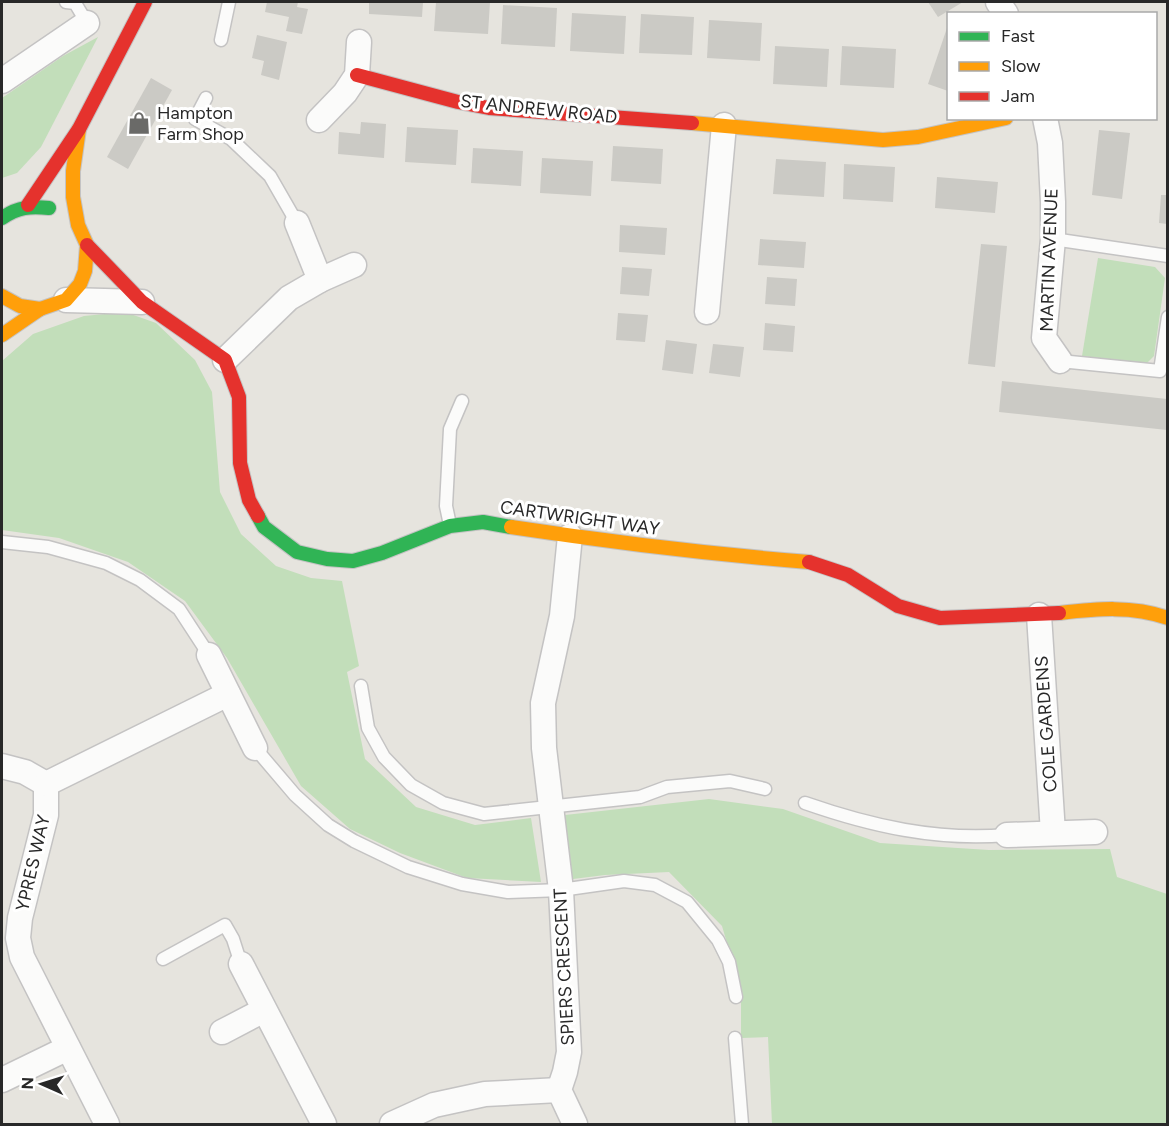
<svg xmlns="http://www.w3.org/2000/svg" width="1169" height="1126" viewBox="0 0 1169 1126" font-family="Figtree,sans-serif">
<rect width="100%" height="100%" fill="#e6e4de"/>
<g fill="#c2deba">
<path d="M98,37L41,147L17,173L2,178V98L63,56Z"/>
<path d="M1098,258L1155,267L1165,278L1154,356L1146,364L1082,356Z"/>
<path d="M125,312L156,323L195,360L212,392L220,492L241,534L276,566L311,578L342,581L359,666L347,672L365,759L416,807L475,825L531,818L541,882L467,878L400,853L350,829L301,786L227,658L185,601L128,562L59,538L2,530V361L33,334L84,316Z"/>
<path d="M709,799L783,809L880,843L989,850L1110,849L1117,877L1167,894V1124H772L768,1037L741,1038V991L722,926L669,872L605,875L565,880L556,816Z"/>
</g>
<g fill="#cbcac5">
<path d="M267,2H298L297,7L308,9L302,34L286,31L289,17L265,12Z"/>
<path d="M369,2H423L422,17L369,14Z"/>
<path d="M436,2H490L488,34L434,31Z"/>
<path d="M928,2H963L938,17Z"/>
<path d="M503,5L557,8L555,47L501,44Z"/>
<path d="M572,13L626,16L624,54L570,51Z"/>
<path d="M641,14L694,17L692,55L639,53Z"/>
<path d="M709,20L762,23L760,61L707,58Z"/>
<path d="M948,25V91L928,84Z"/>
<path d="M257,35L287,42L279,80L261,75L264,61L252,58Z"/>
<path d="M775,46L829,49L827,87L773,84Z"/>
<path d="M842,46L896,49L894,88L840,85Z"/>
<path d="M151,78L172,90L128,169L107,157Z"/>
<path d="M361,122L386,124L384,158L338,154L339,132L360,134Z"/>
<path d="M407,127L458,130L456,165L405,162Z"/>
<path d="M1099,130L1130,133L1122,199L1092,195Z"/>
<path d="M613,146L663,149L661,184L611,181Z"/>
<path d="M473,148L523,151L521,186L471,183Z"/>
<path d="M542,158L593,161L591,196L540,193Z"/>
<path d="M776,159L826,162L824,197L773,194Z"/>
<path d="M844,164L895,167L893,202L843,199Z"/>
<path d="M937,177L998,182L995,213L935,208Z"/>
<path d="M1161,195H1167V224L1159,223Z"/>
<path d="M620,225L667,228L665,255L619,252Z"/>
<path d="M760,239L806,242L804,268L758,265Z"/>
<path d="M981,244L1007,246L995,367L968,364Z"/>
<path d="M622,267L652,269L649,296L620,294Z"/>
<path d="M767,277L797,279L795,306L765,304Z"/>
<path d="M618,313L648,315L645,342L616,340Z"/>
<path d="M765,323L795,326L793,352L763,350Z"/>
<path d="M666,340L697,344L693,374L662,370Z"/>
<path d="M713,344L744,347L740,377L709,373Z"/>
<path d="M1002,381L1167,399V430L999,412Z"/>
</g>
<g fill="none" stroke-linecap="round" stroke-linejoin="round">
<g stroke="#c4c3c3" stroke-width="15">
<g id="lane">
<path d="M66,2L75,3L87,23"/>
<path d="M221,40L229,2"/>
<path d="M206,98L195,119L231,139L270,176L297,223"/>
<path d="M1053,239L1168,256"/>
<path d="M1060,361L1160,371L1168,317"/>
<path d="M450,525L446,506L450,429L462,401"/>
<path d="M2,542L48,547L106,563L140,580L179,609L209,655"/>
<path d="M361,686L368,728L384,757L411,785L443,803L484,814L640,797L667,787L730,781L765,789"/>
<path d="M255,748L295,795L328,825L354,841L408,867L462,884L508,892L561,890L624,881L655,885L687,902L718,940L729,962L736,997"/>
<path d="M805,803C871,826 937,841 1007,835"/>
<path d="M163,959L225,925L233,939L241,964"/>
<path d="M735,1038L742,1124"/>
</g>
</g>
<g stroke="#c4c3c3" stroke-width="27">
<g id="street">
<path d="M998,2L1006,14"/>
<path d="M2,81L87,23"/>
<path d="M1045,118L1050,143L1053,202V239L1044,338L1060,361"/>
<path d="M319,120L345,93L357,75L359,42"/>
<path d="M297,223L320,280"/>
<path d="M66,300L142,302"/>
<path d="M707,312L724,125"/>
<path d="M225,360L289,298L320,280L354,265"/>
<path d="M570,536L562,616L543,703L544,748L561,890L569,1052L565,1072L559,1090L575,1124"/>
<path d="M1039,615L1053,833"/>
<path d="M209,655L255,748"/>
<path d="M2,766L25,772L46,784"/>
<path d="M46,784V815L20,918L18,938L22,957L107,1124"/>
<path d="M46,784L228,694"/>
<path d="M1007,835L1095,832"/>
<path d="M241,964L324,1124"/>
<path d="M222,1032L264,1010"/>
<path d="M2,1080L68,1048"/>
<path d="M392,1124L434,1105L485,1094L559,1090"/>
</g>
</g>
<g stroke="#c4c3c3" stroke-width="16">
<g id="fast">
<path d="M2,218C18,207 30,206 49,208"/>
<path d="M258,516L264,527L297,552L327,559L353,561L382,553L450,526L483,522L511,527"/>
</g>
</g>
<g stroke="#c4c3c3" stroke-width="16">
<g id="slow">
<path d="M692,123L883,140L918,137L1006,118"/>
<path d="M2,296L20,306L40,309"/>
<path d="M2,335L40,309L66,300L80,284L85,271L87,245L78,225L73,197V171L79,129"/>
<path d="M511,527C610,542 709,554 809,562"/>
<path d="M1059,613C1096,609 1132,605 1168,618"/>
</g>
</g>
<g stroke="#c4c3c3" stroke-width="16">
<g id="jam">
<path d="M357,75L458,102L489,108L692,123"/>
<path d="M28,205L79,129L145,2"/>
<path d="M87,245L142,302L225,360L239,397L240,463L249,500L258,516"/>
<path d="M809,562L848,575L898,606L940,618L1059,613"/>
</g>
</g>
<use href="#lane" stroke="#fbfbfa" stroke-width="12"/>
<use href="#street" stroke="#fbfbfa" stroke-width="24"/>
<use href="#fast" stroke="#30b455" stroke-width="14"/>
<use href="#slow" stroke="#ff9f0a" stroke-width="14"/>
<use href="#jam" stroke="#e5322d" stroke-width="14"/>
</g>
<defs>
<g id="shop-bare" transform="scale(1.8)"><path d="M-5-2.5h2.3a2.7 3.5 0 0 1 5.4 0H5L5.5 6h-11ZM-1.5-2.5h3a1.5 2.3 0 0 0-3 0Z" fill="#6a6a68" stroke="#fff" stroke-width="2.5" paint-order="stroke"/></g>
</defs>
<g fill-rule="evenodd">
<use href="#shop-bare" x="139" y="123"/>
</g>
<g text-anchor="middle" dominant-baseline="central" stroke-width="6" stroke-linejoin="round" paint-order="stroke">
<g font-size="18" fill="#282828" stroke="#fff">
<text transform="translate(539 109) rotate(6)">ST ANDREW ROAD</text>
<text transform="translate(1049 260) rotate(-88)">MARTIN AVENUE</text>
<text transform="translate(580 518) rotate(8)">CARTWRIGHT WAY</text>
<text transform="translate(1046 724) rotate(-94)">COLE GARDENS</text>
<text transform="translate(33 863) rotate(-77)">YPRES WAY</text>
<text transform="translate(564 967) rotate(-93)">SPIERS CRESCENT</text>
</g>
<g font-size="18" fill="#282828" stroke="#fff" text-anchor="start">
<text x="157" y="113">Hampton<tspan x="157" dy="21">Farm Shop</tspan></text>
</g>
</g>
<rect width="1169" height="1126" fill="none" stroke="#282828" stroke-width="6"/>
<rect x="947" y="12" width="210" height="108" fill="#ffffff" stroke="#a9a9a9" stroke-width="1.5"/>
<rect x="959" y="32" width="30" height="9" fill="#30b455" stroke="#a9a9a9" stroke-width="1.5"/>
<text x="1001" y="42" font-size="18" fill="#282828">Fast</text>
<rect x="959" y="62" width="30" height="9" fill="#ff9f0a" stroke="#a9a9a9" stroke-width="1.5"/>
<text x="1001" y="72" font-size="18" fill="#282828">Slow</text>
<rect x="959" y="92" width="30" height="9" fill="#e5322d" stroke="#a9a9a9" stroke-width="1.5"/>
<text x="1001" y="102" font-size="18" fill="#282828">Jam</text>
<g transform="translate(42 1084) rotate(273)" stroke="#ffffff" stroke-width="4.5" paint-order="stroke">
<path d="M0-4.5L10 22L0 15L-10 22Z" fill="#282828"/>
<text y="-9" font-size="16" font-weight="bold" text-anchor="middle" fill="#282828">N</text>
</g>
</svg>
